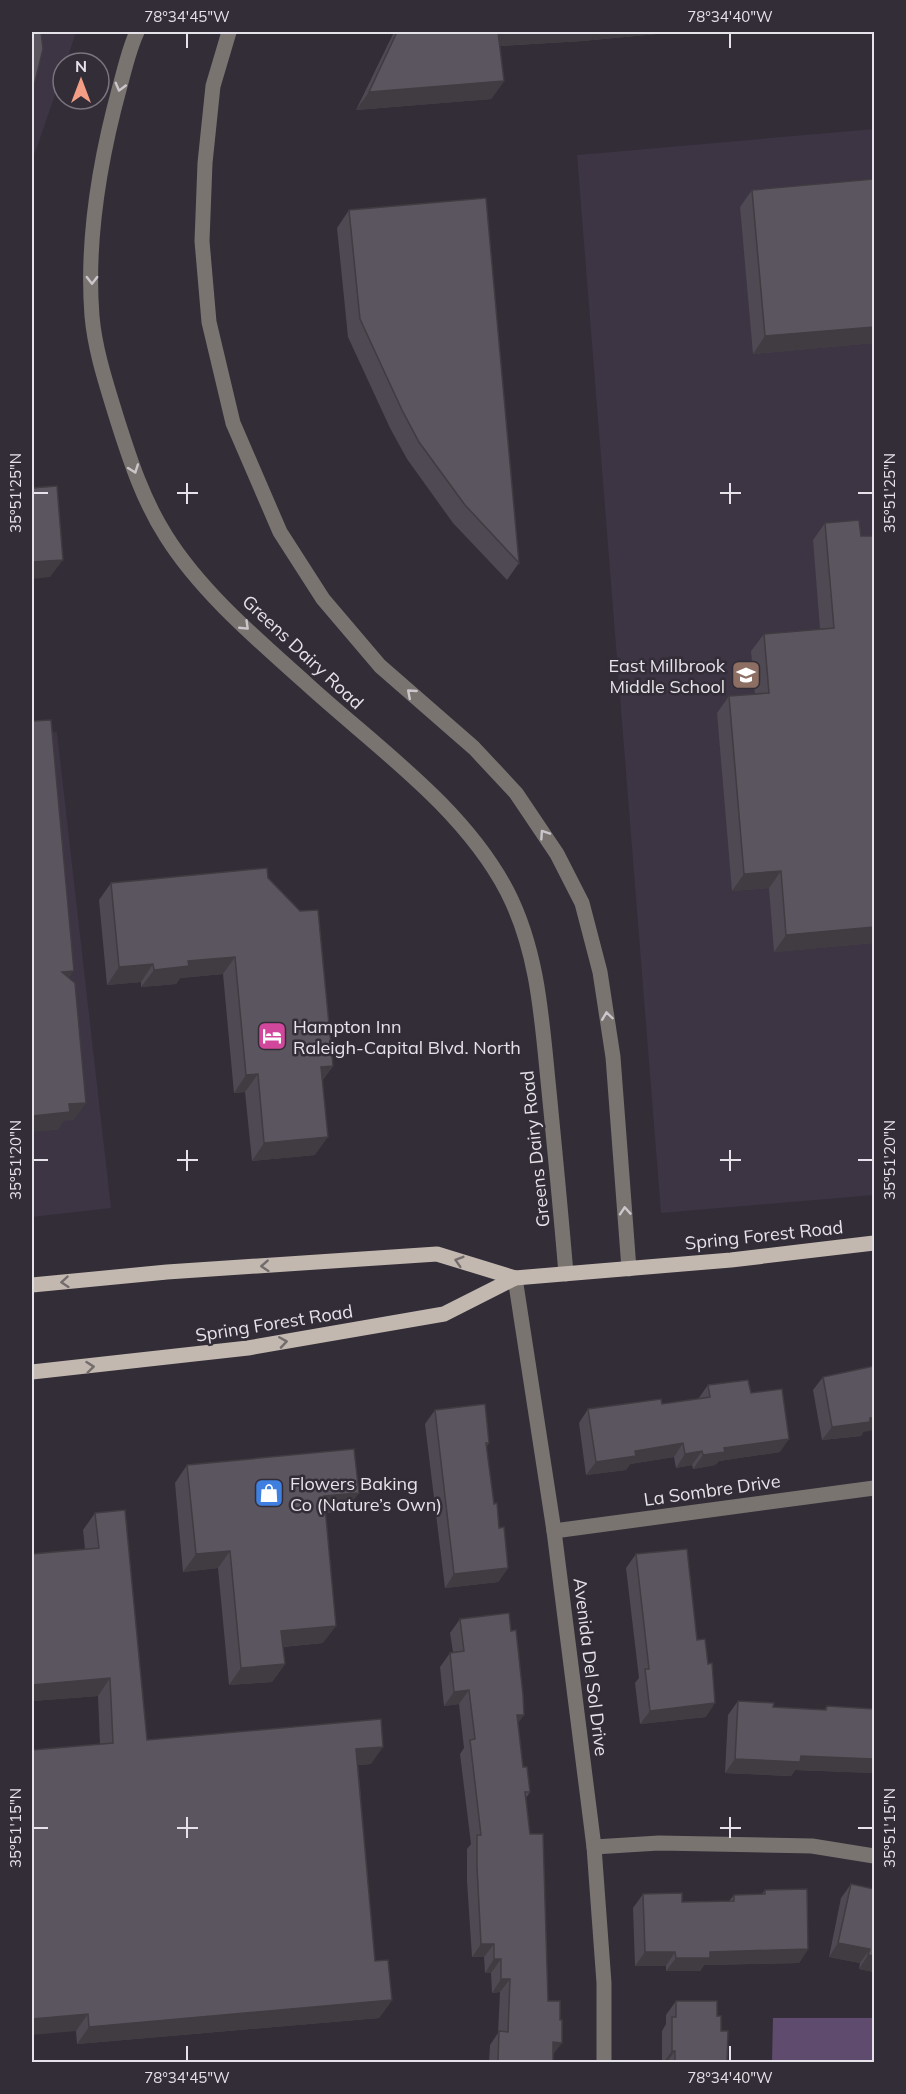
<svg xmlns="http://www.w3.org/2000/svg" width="906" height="2094" viewBox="0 0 906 2094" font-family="Mulish,sans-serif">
<rect width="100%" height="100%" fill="#322d37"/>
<g fill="#3d3444">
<path d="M32,32H76L66,63H63V71L35,153H32Z"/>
<path d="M874,129V1195L661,1213L577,155Z"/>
<path d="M57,732L111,1208L32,1217V734Z"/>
</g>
<path fill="#5e4b6e" d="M773,2018H874V2062H772Z"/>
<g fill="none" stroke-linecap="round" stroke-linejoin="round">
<g stroke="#797470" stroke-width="15">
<path d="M137,32C129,49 125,68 120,86C100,159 86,240 92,316C95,351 107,386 117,419C130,460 143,500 166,536C201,592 258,640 307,684C376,747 463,807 507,891C539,953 542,1023 549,1091C555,1152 561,1213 566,1274"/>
<path d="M229,32L213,86L205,163L202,241L209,322L233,423L280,532L323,599L380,666L474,748L516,793L557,854L582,903L600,972L613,1057L629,1269"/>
<path d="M515,1278L554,1531L594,1847L604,1983V2062"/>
<path d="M554,1531L874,1488"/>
<path d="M594,1847L659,1843L812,1846L874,1856"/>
</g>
<g stroke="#c2b8af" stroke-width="15">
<path d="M32,1285L167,1272L437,1254L515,1278"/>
<path d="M32,1372L248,1348L444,1314L515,1278L731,1260L874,1243"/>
</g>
</g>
<g fill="#4e4952">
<path d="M394,32H678L582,41L500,46L504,81L491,99L356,110Z"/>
<path d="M874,179V343L753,354L740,207L752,190Z"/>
<path d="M349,210L519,563L507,580L453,523L407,459L390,428L348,337L337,228Z"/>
<path d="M825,523L861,536H874V943L774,952L769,888L732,891L717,713L729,696L755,694L751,651L764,634L820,629L813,540Z"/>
<path d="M268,878L333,1066L322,1081L315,1155L252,1161L245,1092L234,1093L223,974L180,978L176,984L141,987V982L107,985L99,900L111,883Z"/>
<path d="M823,1377L863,1432L861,1436L822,1440L813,1390Z"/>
<path d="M708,1385L751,1393L780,1452L719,1461L715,1465L693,1469L692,1465L676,1468L674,1457L630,1464L626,1470L586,1475L579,1423L588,1409L662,1404L698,1399Z"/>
<path d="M435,1410L489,1443L486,1447L494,1504L508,1568L498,1582L445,1588L425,1424Z"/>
<path d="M187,1465L346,1511L325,1513L323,1643L283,1647L285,1664L272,1682L229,1685L218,1568L183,1572L175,1483Z"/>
<path d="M95,1513L147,1740L371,1764L358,1765L375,1961L392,2000L379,2018L77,2044L76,2031L100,1744L98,1696L32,1701V1554L85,1549L83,1530Z"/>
<path d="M636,1554L697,1640L706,1717L640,1724L635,1683L639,1678L626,1568Z"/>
<path d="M460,1619L518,1724L523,1767L530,1792L526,1798L553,2054V2062H489L490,2045L498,2033L500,1992L492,1993L491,1973H485L484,1957H472L467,1881V1849L471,1844L460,1754L464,1748L459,1704L444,1706L440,1667L450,1653L453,1652L450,1633Z"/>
<path d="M738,1701L773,1707L824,1710L827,1706L874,1709V1773L795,1770L791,1776L725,1773L728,1715Z"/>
<path d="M851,1884L874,1889V1972L859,1969L860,1963L829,1957L841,1898Z"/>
<path d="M765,1890L808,1949L799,1963L704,1965L700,1971H666V1966H635L633,1908L643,1894L682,1902L729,1901L734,1895L762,1894Z"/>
<path d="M676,2001L717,2016L721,2031L727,2062H662V2031L666,2024V2015Z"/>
</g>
<g fill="#403c42">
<path d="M497,32H678L582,41L485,47Z"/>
<path d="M504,81L491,99L356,110L369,92Z"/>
<path d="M874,327V343L753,354L765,336Z"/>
<path d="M63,560L50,577L32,579V562Z"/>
<path d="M781,871L769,888L732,891L744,874Z"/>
<path d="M874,927V943L774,952L786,935Z"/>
<path d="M235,957L223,974L180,978L176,984L141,987L154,970L188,961Z"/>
<path d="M153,964L141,982L107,985L119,967Z"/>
<path d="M74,971L61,989L62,972Z"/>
<path d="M333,1066L320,1084L321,1067Z"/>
<path d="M258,1074L245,1092L234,1093L246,1075Z"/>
<path d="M86,1103L74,1120L64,1121L58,1130L32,1132V1116L69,1104Z"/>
<path d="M328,1137L315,1155L252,1161L264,1143Z"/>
<path d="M874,1418V1430L863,1432L861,1436L822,1440L832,1427Z"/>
<path d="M789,1439L780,1452L719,1461L715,1465L693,1469L703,1455L724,1448Z"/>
<path d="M683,1443L674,1457L630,1464L626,1470L586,1475L596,1462L635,1451Z"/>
<path d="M702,1451L692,1465L676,1468L685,1454Z"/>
<path d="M359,1493L346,1511L311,1514L324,1496Z"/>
<path d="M230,1551L218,1568L183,1572L196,1554Z"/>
<path d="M508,1568L498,1582L445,1588L454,1574Z"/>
<path d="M336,1626L323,1643L269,1648L281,1631Z"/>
<path d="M285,1664L272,1682L229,1685L241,1668Z"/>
<path d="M110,1678L98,1696L32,1701V1685Z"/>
<path d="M469,1690L459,1704L444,1706L454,1692Z"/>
<path d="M715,1703L706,1717L640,1724L650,1711Z"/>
<path d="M517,1715H524L514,1729Z"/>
<path d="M383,1747L371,1764L344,1766L356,1749Z"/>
<path d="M801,1756L874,1759V1773L795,1770L791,1776L725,1773L735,1759Z"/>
<path d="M838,1943L870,1949L860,1963L829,1957Z"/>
<path d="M481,1944H494L484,1957H472Z"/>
<path d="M808,1949L799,1963L704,1965L700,1971H666L676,1958L710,1952Z"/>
<path d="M645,1952H675L666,1966H635Z"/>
<path d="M868,1955L874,1956V1972L859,1969Z"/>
<path d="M494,1959H501L491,1973H485Z"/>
<path d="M501,1979H510L500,1992L492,1993Z"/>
<path d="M392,2000L379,2018L77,2044L89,2027Z"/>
<path d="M88,2014L76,2031L32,2035V2019Z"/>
<path d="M553,2042L562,2043L552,2056Z"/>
<path d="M672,2051H675L667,2062H664Z"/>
</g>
<g fill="#5b555f" stroke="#403c42" stroke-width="1.5">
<path d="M32,32H41L43,49L32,94Z"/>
<path d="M397,32H498L504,81L369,92Z"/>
<path d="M874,179V327L765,336L752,190Z"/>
<path d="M486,198L519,563L465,505L419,442L402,410L360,319L349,210Z"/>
<path d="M57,486L63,560L32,562V488Z"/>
<path d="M859,520L861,536H874V927L786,935L781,871L744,874L729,696L769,693L764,634L834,628L825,523Z"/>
<path d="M51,720L74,971L62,972L75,983L86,1103L69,1104L70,1112L32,1116V721Z"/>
<path d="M267,868L268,878L300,911L318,910L333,1066L321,1067L328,1137L264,1143L258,1074L246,1075L235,957L188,961L189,966L154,970L153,964L119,967L111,883Z"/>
<path d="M874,1366V1418H870V1422L832,1427L823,1377Z"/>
<path d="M748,1380L751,1393L782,1389L789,1439L724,1448L725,1452L703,1455L702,1451L685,1454L683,1443L635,1451L636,1456L596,1462L588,1409L661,1399L662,1404L710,1397L708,1385Z"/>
<path d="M485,1404L489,1443H486L494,1504L497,1503L499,1528L504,1527L508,1568L454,1574L435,1410Z"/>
<path d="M354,1449L359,1493L324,1496L336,1626L281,1631L285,1664L241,1668L230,1551L196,1554L187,1465Z"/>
<path d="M125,1510L147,1740L381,1719L383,1747L356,1749L375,1961L388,1960L392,2000L89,2027L88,2014L32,2019V1750L113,1743L110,1678L32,1685V1554L99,1548L95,1513Z"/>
<path d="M687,1549L697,1640L705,1639L708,1664L712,1663L715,1703L650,1711L645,1669H649L636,1554Z"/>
<path d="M509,1613L511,1631L516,1630L523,1695L524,1715H517L523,1767H527L530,1792H525L530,1834H543L548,2001H560V2020H562V2043L553,2042V2062H498L499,2031L508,2032L510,1979H501V1959H494V1944H481L477,1867V1835H481L470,1740L475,1739L469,1690L454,1692L450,1653L464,1651L460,1619Z"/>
<path d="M738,1701L774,1703L773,1707L826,1710L827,1706L874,1709V1759L801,1756L800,1762L735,1759Z"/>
<path d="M851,1884L874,1889V1956L868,1955L870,1949L838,1943Z"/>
<path d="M807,1889L808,1949L710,1952V1958H676L675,1952H645L643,1894L682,1893V1902L734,1901V1895L765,1894V1890Z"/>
<path d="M676,2001H717V2016H721V2031H728L727,2062H675V2051H672V2017H676Z"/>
</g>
<defs><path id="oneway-chevron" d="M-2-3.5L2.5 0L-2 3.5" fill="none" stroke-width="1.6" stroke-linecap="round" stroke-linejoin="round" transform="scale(1.5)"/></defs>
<g stroke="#cbc6cb">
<use href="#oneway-chevron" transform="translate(120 87) rotate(105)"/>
<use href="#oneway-chevron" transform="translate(92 280) rotate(90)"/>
<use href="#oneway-chevron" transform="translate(134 469) rotate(70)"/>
<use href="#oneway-chevron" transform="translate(245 626) rotate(44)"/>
<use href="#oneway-chevron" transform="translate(411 693) rotate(-139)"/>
<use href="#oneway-chevron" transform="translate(544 834) rotate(-124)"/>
<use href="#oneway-chevron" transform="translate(607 1016) rotate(-98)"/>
<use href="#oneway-chevron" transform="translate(625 1211) rotate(-94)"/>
</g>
<g stroke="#736c6d">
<use href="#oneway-chevron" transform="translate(459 1261) rotate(-163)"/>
<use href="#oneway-chevron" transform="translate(265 1266) rotate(176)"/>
<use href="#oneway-chevron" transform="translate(65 1282) rotate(175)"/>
<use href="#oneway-chevron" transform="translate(283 1342) rotate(-9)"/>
<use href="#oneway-chevron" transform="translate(90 1367) rotate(-6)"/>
</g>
<path fill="none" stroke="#e6e2e9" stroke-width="2" d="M187,33V48M730,33V48M187,483V504M730,483V504M33,493H48M177,493H198M720,493H741M858,493H873M187,1150V1171M730,1150V1171M33,1160H48M177,1160H198M720,1160H741M858,1160H873M187,1817V1838M730,1817V1838M33,1828H48M177,1828H198M720,1828H741M858,1828H873M187,2046V2061M730,2046V2061"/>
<defs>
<g id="school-square" transform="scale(1.5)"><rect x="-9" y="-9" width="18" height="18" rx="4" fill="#8d6e63" stroke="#322d37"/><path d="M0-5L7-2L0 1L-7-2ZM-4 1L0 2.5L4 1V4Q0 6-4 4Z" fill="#fff"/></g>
<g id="hotel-square" transform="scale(1.5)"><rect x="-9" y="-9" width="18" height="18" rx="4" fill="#d1479c" stroke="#322d37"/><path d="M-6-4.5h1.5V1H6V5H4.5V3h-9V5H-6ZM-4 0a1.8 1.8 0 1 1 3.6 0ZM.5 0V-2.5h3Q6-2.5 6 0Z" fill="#fff"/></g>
<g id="shop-square" transform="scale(1.5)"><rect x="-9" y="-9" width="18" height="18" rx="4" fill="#3f7fe0" stroke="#322d37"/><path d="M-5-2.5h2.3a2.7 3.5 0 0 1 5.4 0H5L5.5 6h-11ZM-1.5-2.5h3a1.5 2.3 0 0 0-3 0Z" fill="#fff"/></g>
</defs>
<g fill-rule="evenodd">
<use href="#school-square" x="746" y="675"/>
<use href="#hotel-square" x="272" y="1036"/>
<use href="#shop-square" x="269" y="1493"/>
</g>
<g text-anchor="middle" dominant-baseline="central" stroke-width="5" stroke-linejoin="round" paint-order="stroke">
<g font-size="18" fill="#e6e2e9" stroke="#322d37">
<text transform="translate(303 652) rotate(43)">Greens Dairy Road</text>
<text transform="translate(535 1149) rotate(-96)">Greens Dairy Road</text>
<text transform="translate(764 1235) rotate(-6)">Spring Forest Road</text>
<text transform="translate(274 1323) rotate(-9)">Spring Forest Road</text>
<text transform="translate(712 1490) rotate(-8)">La Sombre Drive</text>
<text transform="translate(591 1667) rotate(83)">Avenida Del Sol Drive</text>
</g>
<g font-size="18" fill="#e6e2e9" stroke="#322d37" text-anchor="start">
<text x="725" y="665" text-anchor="end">East Millbrook<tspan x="725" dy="21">Middle School</tspan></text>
<text x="293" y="1026">Hampton Inn<tspan x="293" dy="21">Raleigh-Capital Blvd. North</tspan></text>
<text x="290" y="1483">Flowers Baking<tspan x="290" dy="21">Co (Nature’s Own)</tspan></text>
</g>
</g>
<rect width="906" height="2094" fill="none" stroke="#322d37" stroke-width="66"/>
<g transform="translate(81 81)"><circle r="28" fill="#322d37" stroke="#7a757e" stroke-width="1.5"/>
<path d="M0-4.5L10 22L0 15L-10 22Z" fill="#f49e86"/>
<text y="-9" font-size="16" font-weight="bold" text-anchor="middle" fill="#e6e2e9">N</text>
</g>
<rect x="33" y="33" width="840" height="2028" fill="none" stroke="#e6e2e9" stroke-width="2"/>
<g font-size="15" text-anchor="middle" fill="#e6e2e9">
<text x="187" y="22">78°34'45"W</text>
<text x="730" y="22">78°34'40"W</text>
<text transform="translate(16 493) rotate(-90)" y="5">35°51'25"N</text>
<text transform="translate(890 493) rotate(-90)" y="5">35°51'25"N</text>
<text transform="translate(16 1160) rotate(-90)" y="5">35°51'20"N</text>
<text transform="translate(890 1160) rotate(-90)" y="5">35°51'20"N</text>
<text transform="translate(16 1828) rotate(-90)" y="5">35°51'15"N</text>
<text transform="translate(890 1828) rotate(-90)" y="5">35°51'15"N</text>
<text x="187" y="2083">78°34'45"W</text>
<text x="730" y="2083">78°34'40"W</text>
</g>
</svg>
